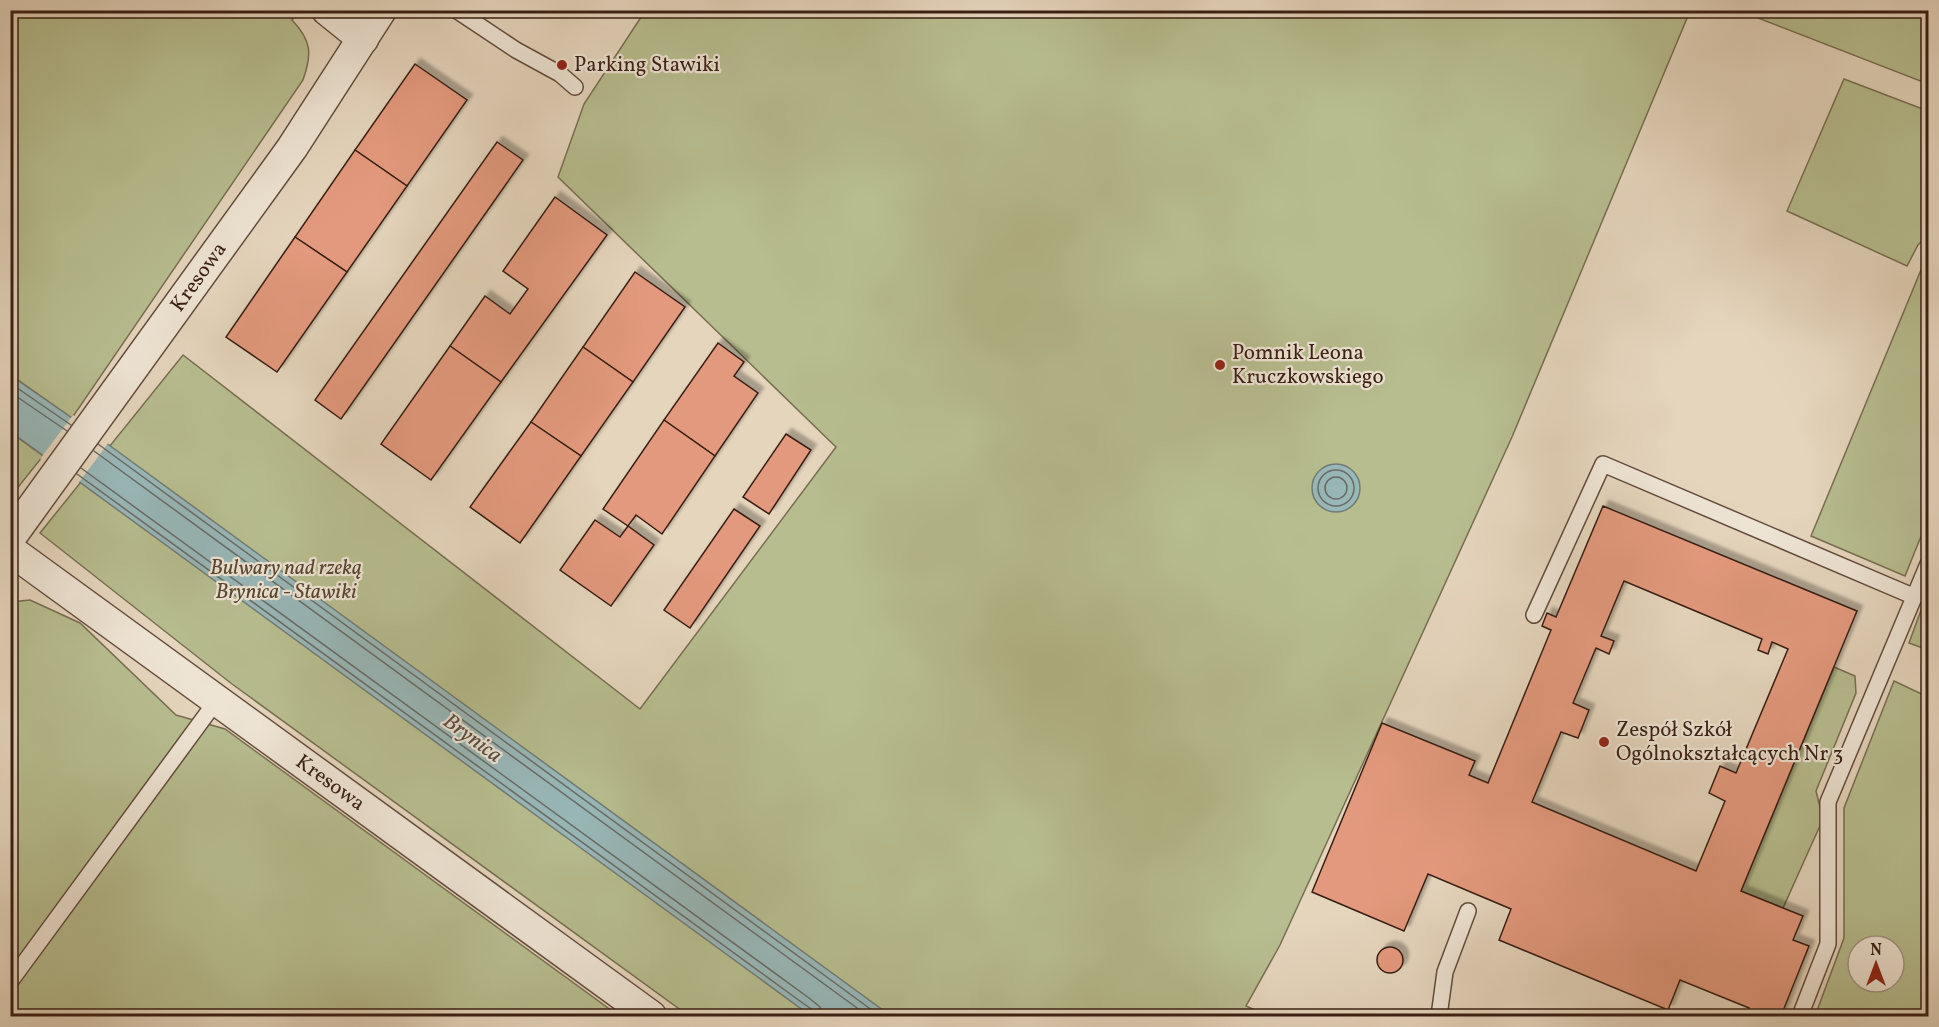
<svg xmlns="http://www.w3.org/2000/svg" width="1939" height="1027" viewBox="0 0 1939 1027" font-family="Vollkorn,serif">
<defs>
<filter id="shadow"><feDropShadow dx="5.5" dy="-5.5" stdDeviation="1.5" flood-color="#0004"/></filter>
</defs>
<rect width="100%" height="100%" fill="#e5d5bd"/>
<filter id="stains"><feTurbulence type="fractalNoise" baseFrequency=".00333" numOctaves="4"/><feColorMatrix values="0 0 0 0 .2 0 0 0 0 .09 0 0 0 0 .02 0 0 0 .5 -.17"/></filter>
<radialGradient id="worn" r=".72"><stop offset=".6" stop-color="#630" stop-opacity="0"/><stop offset="1" stop-color="#630" stop-opacity=".3"/></radialGradient>
<g fill="#b7bd8f" stroke="#786e52" stroke-width="1.5" fill-rule="evenodd">
<path d="M296,10L298,12L292,20C312,41 312,54 303,80L72,418L11,375V11Z"/>
<path d="M645,11H1690L1512,437L1280,945L1246,1006L1268,1016H689L232,684L40,533L183,355L640,709L836,447L558,177L584,104Z"/>
<path d="M1740,11H1928V84Z"/>
<path d="M1844,79L1928,111V235L1918,245L1907,266L1787,211Z"/>
<path d="M1928,253V519L1905,576L1811,536Z"/>
<path d="M10,432L43,456L11,496H10Z"/>
<path d="M1928,591V650L1909,643Z"/>
<path d="M30,600L80,623L176,715L225,729L619,1016H11L10,602Z"/>
<path d="M1834,667L1855,676L1856,693L1816,791L1823,819L1783,908L1741,891Z"/>
<path d="M1894,681L1928,697V1016H1815L1844,938V808ZM1858,946H1894V982H1858Z"/>
</g>
<g fill="#98b7b8" stroke="#727a76" stroke-width="1.5">
<path d="M10,375L72,418L891,1016H811L11,432Z"/>
<circle cx="1336" cy="488" r="24"/>
</g>
<path fill="#e5d5bd" d="M73,415L109,442L77,485L40,459Z"/>
<g fill="none" stroke-linecap="round" stroke-linejoin="round">
<g stroke="#686b66" stroke-width="1.5">
<path d="M10,383L71,425"/>
<path d="M10,392L67,431"/>
<path d="M98,444L880,1016"/>
<path d="M94,451L868,1016"/>
<path d="M81,468L809,998L820,1007L822,1016"/>
<circle cx="1336" cy="488" r="18"/>
<path d="M77,474L804,1004L813,1010L814,1016"/>
<circle cx="1336" cy="488" r="11"/>
</g>
</g>
<g fill="#e3997d" stroke="#391f14" stroke-width="1.5" fill-rule="evenodd" filter="url(#shadow)">
<path d="M415,64L467,100L407,186L355,150Z"/>
<path d="M497,142L523,160L341,419L315,400Z"/>
<path d="M355,150L407,186L347,272L295,237Z"/>
<path d="M555,197L607,235L501,382L450,346L485,296L510,314L528,289L503,271Z"/>
<path d="M295,237L347,272L277,372L226,337Z"/>
<path d="M635,272L685,307L633,382L583,347Z"/>
<path d="M718,343L744,362L734,376L758,393L715,456L664,420Z"/>
<path d="M450,346L501,382L431,480L381,444Z"/>
<path d="M583,347L633,382L581,456L531,422Z"/>
<path d="M664,420L715,456L662,534L636,515L628,526L603,509Z"/>
<path d="M531,422L581,456L520,543L470,507Z"/>
<path d="M786,434L811,450L769,514L743,497Z"/>
<path d="M1603,506L1857,611L1741,891L1803,916L1793,940L1809,946L1781,1016H1745L1749,1008L1680,980L1668,1010L1499,940L1511,909L1428,874L1404,931L1312,892L1382,723L1475,761L1469,775L1488,783L1551,630L1542,626L1547,613L1556,617ZM1624,581L1762,639L1758,650L1768,654L1772,642L1788,649L1736,773L1720,766L1709,793L1725,801L1696,871L1532,802L1561,732L1578,738L1589,710L1573,703L1596,648L1609,654L1614,641L1601,636Z"/>
<path d="M734,509L760,526L690,628L664,610Z"/>
<path d="M595,520L620,537L628,526L654,545L611,606L560,570Z"/>
<circle cx="1390" cy="960" r="13"/>
</g>
<g fill="none" stroke-linecap="round" stroke-linejoin="round">
<g stroke="#644c3e" stroke-width="18">
<g id="lane">
<path d="M456,10L516,50L560,74L575,87"/>
<path d="M1534,615L1603,464L1915,597"/>
<path d="M10,982L217,700"/>
<path d="M1439,1016L1445,972L1468,911"/>
<path d="M1800,1016L1828,944V802L1928,564"/>
</g>
</g>
<g stroke="#644c3e" stroke-width="33">
<g id="street">
<path d="M327,10L363,39"/>
<path id="s1" d="M10,538L292,148L381,10"/>
<path id="s2" d="M10,550L651,1016"/>
</g>
</g>
<use href="#lane" stroke="#eee4d4" stroke-width="15"/>
<use href="#street" stroke="#eee4d4" stroke-width="30"/>
</g>
<g fill="#8f2418" stroke="#eee4d4" stroke-width="2">
<circle cx="562" cy="65" r="6"/>
<circle cx="1220" cy="365" r="6"/>
<circle cx="1604" cy="742" r="6"/>
</g>
<g text-anchor="middle" dominant-baseline="central" stroke-width="4.5" stroke-linejoin="round" paint-order="stroke">
<g font-size="21" fill="#391f14" stroke="#eee4d4" text-anchor="start">
<text x="574" y="65">Parking Stawiki</text>
<text x="1232" y="353">Pomnik Leona<tspan x="1232" dy="24">Kruczkowskiego</tspan></text>
<text x="1616" y="730">Zespół Szkół<tspan x="1616" dy="24">Ogólnokształcących Nr 3</tspan></text>
</g>
<g font-size="21" fill="#391f14" stroke="#eee4d4">
<text stroke="none"><textPath href="#s1" startOffset="322">Kresowa</textPath></text>
<text stroke="none"><textPath href="#s2" startOffset="396">Kresowa</textPath></text>
</g>
<g font-size="21" font-style="italic" fill="#584633" stroke="#eee4d4">
<text x="286" y="568">Bulwary nad rzeką<tspan x="286" dy="24">Brynica - Stawiki</tspan></text>
</g>
<g font-size="22" font-style="italic" fill="#564d45" stroke="#eee4d4">
<text transform="translate(472 739) rotate(36)">Brynica</text>
</g>
</g>
<rect width="1939" height="1027" fill="none" stroke="#e5d5bd" stroke-width="36"/>
<rect x="12" y="12" width="1915" height="1003" fill="none" stroke="#391f14" stroke-width="3"/>
<rect x="18" y="18" width="1903" height="991" fill="none" stroke="#391f14" stroke-width="1.5"/>
<g transform="translate(1876 964)"><circle r="28" fill="#eee4d4" stroke="#a69587" stroke-width="1.5"/>
<path d="M0-4.5L10 22L0 15L-10 22Z" fill="#8f2418"/>
<text y="-9" font-size="16" font-weight="bold" text-anchor="middle" fill="#391f14">N</text>
</g>
<rect width="100%" height="100%" filter="url(#stains)"/>
<rect width="100%" height="100%" fill="url(#worn)"/>
</svg>
